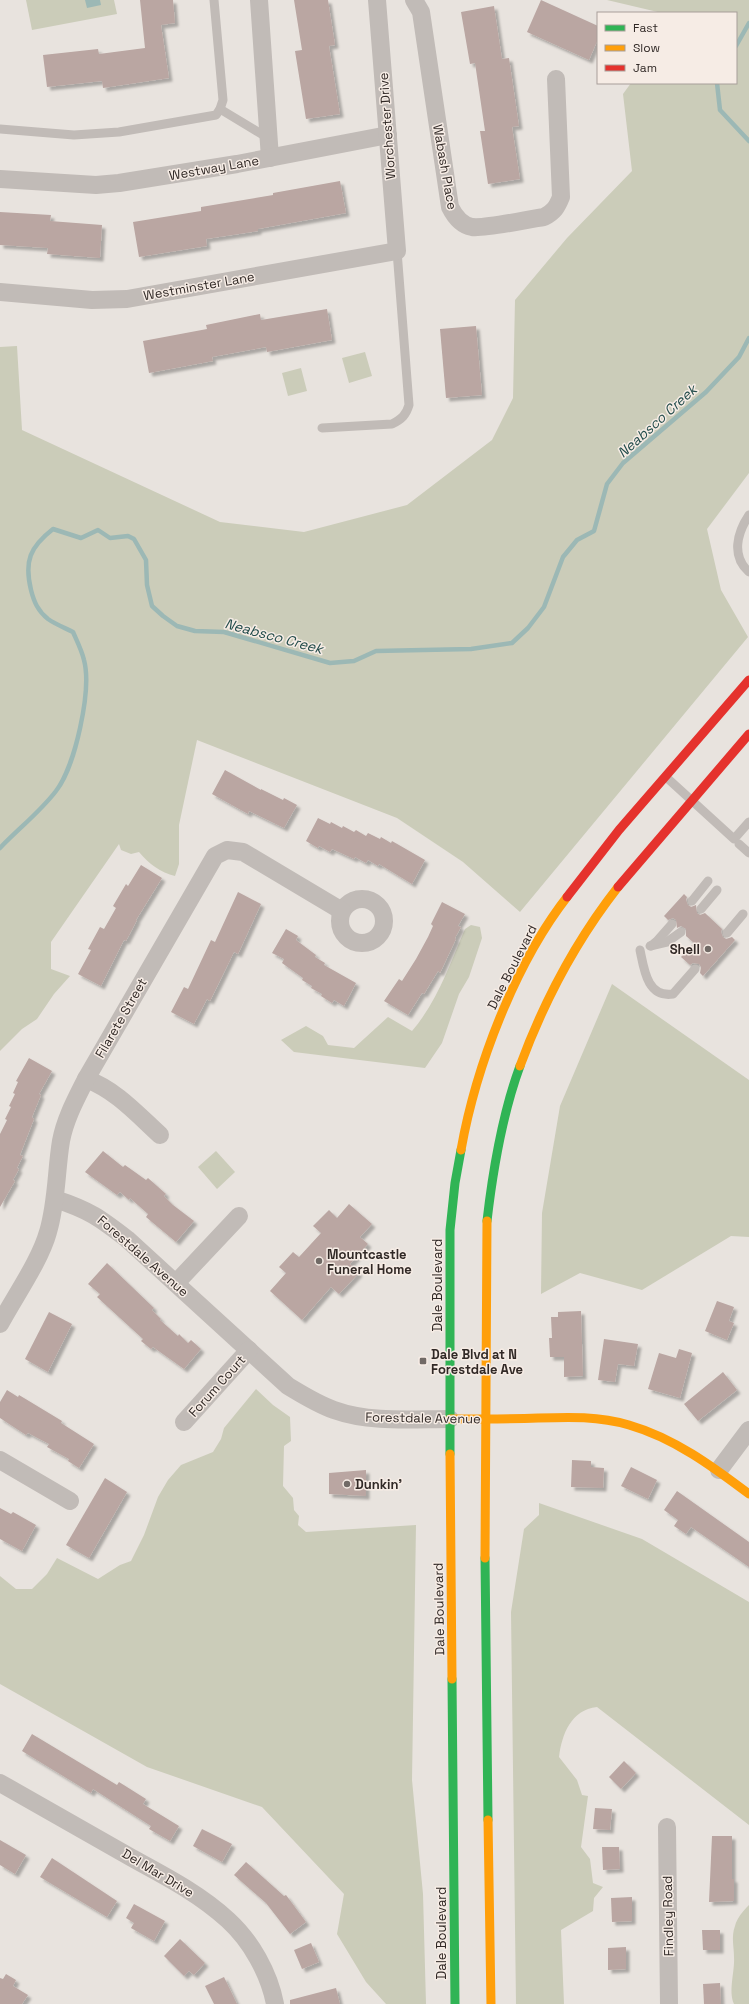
<svg xmlns="http://www.w3.org/2000/svg" width="749" height="2004" viewBox="0 0 749 2004" font-family="'Space Grotesk',sans-serif">
<defs>
<filter id="shadow"><feDropShadow dx="3.5" dy="3.5" stdDeviation="1" flood-color="#0004"/></filter>
</defs>
<rect width="100%" height="100%" fill="#e8e3de"/>
<g fill="#cbccb9">
<path d="M26,0H114L117,14L32,30Z"/>
<path d="M607,0H749V473L707,529L721,590L748,637L520,912L463,862L397,818L197,740L179,825V864L175,876C161,873 148,863 139,852L131,854L121,850L119,844L51,942V969L70,976L54,994L37,1019L22,1029L0,1051V347L17,346L22,430L220,522L304,532L407,505L492,440L513,398L515,300L567,238L632,171L623,94L631,83H736V13H662Z"/>
<path d="M365,352L372,376L349,383L342,358Z"/>
<path d="M301,368L307,391L288,396L282,373Z"/>
<path d="M471,925L480,927L482,938L469,977L459,994L442,1043L425,1068L294,1052L281,1040L306,1026L323,1036L328,1045L354,1048L388,1017L412,1031C437,1002 450,964 465,929Z"/>
<path d="M612,984L749,1080V1237L731,1236L642,1290L580,1273L541,1294L542,1213L560,1106Z"/>
<path d="M216,1151L235,1172L217,1189L198,1167Z"/>
<path d="M256,1389L273,1405L290,1417L291,1441L284,1446L283,1486L293,1498L294,1510L299,1516L298,1525L306,1532L416,1525L412,1780L423,1894L426,2004H386L366,1982L337,1934L344,1894L262,1807L147,1767L0,1684V1576L16,1589H32L47,1574L57,1558L98,1579L120,1565L131,1561L144,1535L158,1497L168,1480L181,1465L213,1452L221,1439L224,1428Z"/>
<path d="M539,1503L642,1539L749,1602V1825L597,1707C571,1710 562,1734 559,1757L577,1780L582,1795L588,1796L581,1847L590,1859L593,1883L603,1887L594,1898L593,1911L561,1930L564,2004H516L511,1612L524,1529L539,1515Z"/>
<path d="M749,1905V2004H734C728,1991 735,1971 734,1957C734,1946 731,1937 735,1926C737,1918 743,1911 749,1905Z"/>
</g>
<path fill="#9cb8b5" d="M85,0H100L101,5L87,8Z"/>
<g fill="none" stroke-linecap="round" stroke-linejoin="round">
<g stroke="#9cb8b5" stroke-width="4.5">
<path d="M736,46L749,23"/>
<path d="M717,83L720,110L749,141"/>
<path d="M0,848C18,829 40,812 56,791C75,767 92,690 84,660C82,651 77,641 73,632C65,628 55,624 48,619C38,611 34,602 31,590C24,561 30,547 53,529L81,538L98,530L110,538L128,536L134,539L146,560L147,585L152,606L163,616L177,626L195,631L224,632L330,663L354,661L376,651L471,649L512,643L528,628L544,607L563,557L577,540L594,531L607,484L623,463L706,392L739,357L749,338"/>
</g>
</g>
<g fill="#baa6a2" filter="url(#shadow)">
<path d="M140,0H173L175,23L161,25L169,78L103,88L102,81L47,87L43,55L98,49L99,54L145,48Z"/>
<path d="M294,0H328L335,45L329,46L340,114L306,119L295,51L302,50Z"/>
<path d="M541,0L598,26V39L589,60L527,32Z"/>
<path d="M494,6L502,59L509,58L519,126L512,127L520,179L488,184L480,131H485L475,63L470,64L461,12Z"/>
<path d="M340,181L346,213L258,229V231L206,239L207,246L139,257L133,222L201,211V207L273,195V193Z"/>
<path d="M0,212L51,215L50,221L102,225L100,258L47,254L48,248L0,245Z"/>
<path d="M327,309L332,340L267,352L266,347L212,357L213,361L149,373L143,341L207,329L206,325L260,314L261,320Z"/>
<path d="M476,326L482,395L446,398L440,329Z"/>
<path d="M225,770L261,790V789L283,800L284,798L297,805L284,828L249,811L248,814L212,794Z"/>
<path d="M318,818L330,824L331,822L342,828L343,826L354,832L356,830L366,836L368,833L380,839L381,837L391,843L392,841L425,860L412,884L379,864L378,866L368,860L366,863L355,857L354,859L332,849L330,852L319,846L318,848L306,841Z"/>
<path d="M141,865L162,878L136,920H137L126,941L124,940L101,986L78,974L91,950L88,949L100,927L104,929L116,908L113,906L126,884L128,886Z"/>
<path d="M238,892L261,904L238,954L234,952L210,1001L207,999L194,1024L171,1012L184,987L188,989L211,940L215,942Z"/>
<path d="M684,894L687,897L686,900L688,905L691,907L696,905L697,913L700,915L705,913L722,929L721,932L723,937L726,939L732,937L735,940L703,976L700,973L701,967L699,964L693,963L690,965L681,957L694,943L686,936V929L681,926L677,928L676,920L673,918L668,920L664,916Z"/>
<path d="M442,902L465,914L458,926L461,927L455,938L456,939L440,973L438,971L424,994L422,993L408,1015L384,1001L399,979L402,981L416,959L428,937L433,926L431,924Z"/>
<path d="M286,929L298,936L296,940L316,955L315,957L325,963L324,965L356,983L344,1006L334,1000L332,1003L321,996L322,994L311,988L312,986L302,980L303,978L282,963L284,959L272,953Z"/>
<path d="M29,1058L52,1071L39,1094L41,1095L32,1117L34,1119L20,1155L23,1156L17,1168L19,1169L13,1180L15,1181L0,1207V1134L7,1120L5,1119L11,1107L9,1106L15,1094L13,1093L18,1082L16,1081Z"/>
<path d="M103,1151L123,1167L125,1165L146,1180L148,1178L166,1194L164,1196L173,1205L194,1221L176,1242L146,1217L148,1214L130,1198L129,1200L120,1192L117,1195L85,1172Z"/>
<path d="M349,1204L372,1224L360,1237L368,1244L350,1264L359,1273L339,1294L331,1287L302,1320L270,1291L286,1273L279,1267L293,1252L299,1257L321,1233L313,1226L329,1210L337,1218Z"/>
<path d="M107,1263L154,1308L152,1310L161,1319L160,1320L178,1336L179,1334L188,1343L191,1340L201,1349L184,1369L153,1347L151,1349L141,1341L143,1339L97,1297L100,1294L88,1284Z"/>
<path d="M717,1301L734,1307L729,1321L734,1323L727,1340L705,1331Z"/>
<path d="M581,1311L583,1376L564,1377V1357H550L549,1338H552L551,1317H558V1312Z"/>
<path d="M49,1312L72,1324L48,1372L25,1359Z"/>
<path d="M604,1339L638,1344L634,1366L618,1364L615,1382L598,1380Z"/>
<path d="M679,1349L692,1353L680,1398L648,1389L659,1353L676,1358Z"/>
<path d="M723,1372L737,1390L698,1421L684,1404Z"/>
<path d="M7,1390L18,1397L19,1395L62,1421L61,1423L94,1444L79,1468L68,1461L69,1459L47,1447L49,1444L28,1433L26,1435L0,1418V1402Z"/>
<path d="M572,1460L591,1461V1467L604,1468L603,1488L571,1487Z"/>
<path d="M631,1467L657,1480L648,1499L621,1486Z"/>
<path d="M366,1470V1496L329,1494V1473Z"/>
<path d="M105,1478L127,1492L89,1558L66,1545Z"/>
<path d="M677,1491L749,1542V1567L691,1527L686,1534L674,1526L678,1520L664,1510Z"/>
<path d="M0,1508L11,1514L13,1512L36,1525L22,1551L0,1539Z"/>
<path d="M32,1734L117,1785L119,1782L146,1799L143,1804L179,1826L170,1841L149,1829L151,1826L93,1789L91,1793L22,1751Z"/>
<path d="M624,1761L636,1773L621,1789L609,1777Z"/>
<path d="M595,1808L612,1809L610,1830L593,1829Z"/>
<path d="M202,1829L232,1844L222,1862L193,1846Z"/>
<path d="M712,1836H732V1879H734V1901L709,1902Z"/>
<path d="M0,1840L26,1855L15,1874L0,1865Z"/>
<path d="M602,1847H619L620,1869L603,1870Z"/>
<path d="M52,1858L117,1901L107,1917L40,1877Z"/>
<path d="M246,1862L284,1896L286,1895L306,1922L290,1934L266,1903L234,1875Z"/>
<path d="M632,1897V1921L612,1922L611,1898Z"/>
<path d="M134,1904L165,1921L154,1941L131,1928L134,1923L126,1918Z"/>
<path d="M702,1930H720V1950H703Z"/>
<path d="M180,1939L205,1963L194,1975L189,1971L184,1976L164,1956Z"/>
<path d="M311,1943L319,1962L302,1969L294,1950Z"/>
<path d="M626,1947V1969L608,1970V1948Z"/>
<path d="M6,1974L16,1980L13,1986L28,1995L22,2004H0V1978L3,1979Z"/>
<path d="M224,1977L237,2004H214L205,1986Z"/>
<path d="M720,1983L721,2004H704L703,1984Z"/>
<path d="M336,1988L340,2004H290V2000Z"/>
</g>
<g fill="none" stroke-linecap="round" stroke-linejoin="round">
<g stroke="#c1bbb7" stroke-width="9">
<path d="M220,109L268,138"/>
<path d="M0,129L74,135L119,132L216,115L220,109L223,100L214,0"/>
<path d="M322,428L392,424C402,419 406,415 409,405L397,251"/>
<path d="M749,515C737,533 731,556 749,572"/>
<path d="M666,777L734,839L749,822"/>
<path d="M739,844L749,853"/>
<path d="M692,901L708,881"/>
<path d="M701,909L717,890"/>
<path d="M727,933L743,914"/>
<path d="M650,946L667,942L681,932"/>
<path d="M651,946L657,941L672,924"/>
<path d="M640,950C644,969 647,998 673,994L695,969"/>
</g>
<g stroke="#c1bbb7" stroke-width="18">
<path d="M259,0L270,158"/>
<path d="M414,0L421,12L450,207C455,217 461,225 472,227C485,229 529,219 544,217C554,212 557,207 561,197L556,79"/>
<path d="M0,179L96,185L119,183L237,164L388,135"/>
<path d="M0,292L92,300L127,299L397,251L377,0"/>
<circle cx="362" cy="921" r="22"/>
<path d="M86,1079C116,1090 137,1114 160,1135"/>
<path d="M55,1199C89,1210 100,1218 127,1239L288,1386C303,1395 317,1404 334,1410C370,1423 412,1419 450,1419"/>
<path d="M176,1283L239,1216"/>
<path d="M0,1324C15,1296 40,1261 48,1232C57,1202 56,1171 61,1141C65,1119 76,1099 86,1079L215,856L227,850L243,852L342,911"/>
<path d="M184,1422L249,1350"/>
<path d="M0,1460L70,1501"/>
<path d="M719,1470L749,1430"/>
<path d="M0,1783C44,1808 88,1833 132,1858C165,1876 200,1894 228,1920C251,1941 269,1973 275,2004"/>
<path d="M667,1827L669,2004"/>
</g>
<g stroke="#30b455" stroke-width="9">
<path d="M487,1221C493,1169 502,1115 520,1066"/>
<path d="M450,1454V1230L455,1183L461,1150"/>
<path d="M485,1558L488,1820"/>
<path d="M452,1679L455,2004"/>
</g>
<g stroke="#ff9f0a" stroke-width="9">
<path d="M520,1066C544,1001 575,942 618,887"/>
<path d="M461,1150C476,1066 515,964 567,897"/>
<path d="M450,1419C479,1419 509,1419 538,1418C569,1417 599,1416 629,1425C674,1438 712,1466 749,1494"/>
<path d="M450,1454L452,1679"/>
<path d="M485,1558L487,1221"/>
<path d="M488,1820L491,2004"/>
</g>
<g stroke="#e5322d" stroke-width="9">
<path d="M618,887L749,734"/>
<path d="M567,897L619,830L749,680"/>
</g>
</g>
<g fill="#716a66" stroke="#f6ece5" stroke-width="1.5">
<circle cx="708" cy="949" r="4"/>
<circle cx="319" cy="1261" r="4"/>
<rect x="419" y="1357" width="8" height="8" rx="2"/>
<circle cx="347" cy="1484" r="4"/>
</g>
<g text-anchor="middle" dominant-baseline="central" stroke-width="3" stroke-linejoin="round" paint-order="stroke">
<g font-size="13" fill="#312926" stroke="#f6ece5">
<text transform="translate(387 126) rotate(-94)">Worchester Drive</text>
<text transform="translate(445 167) rotate(80)">Wabash Place</text>
<text transform="translate(214 168) rotate(-10)">Westway Lane</text>
<text transform="translate(199 286) rotate(-10)">Westminster Lane</text>
<text transform="translate(512 967) rotate(-63)">Dale Boulevard</text>
<text transform="translate(121 1018) rotate(-60)">Filarete Street</text>
<text transform="translate(143 1256) rotate(41)">Forestdale Avenue</text>
<text transform="translate(437 1285) rotate(-90)">Dale Boulevard</text>
<text transform="translate(217 1386) rotate(-48)">Forum Court</text>
<text transform="translate(423 1418) rotate(1)">Forestdale Avenue</text>
<text transform="translate(439 1609) rotate(-91)">Dale Boulevard</text>
<text transform="translate(158 1873) rotate(31)">Del Mar Drive</text>
<text transform="translate(668 1916) rotate(-91)">Findley Road</text>
<text transform="translate(441 1933) rotate(-90)">Dale Boulevard</text>
</g>
<g font-size="13" font-weight="bold" fill="#312926" stroke="#f6ece5" text-anchor="start">
<text x="700" y="949" text-anchor="end">Shell</text>
<text x="327" y="1254">Mountcastle<tspan x="327" dy="15">Funeral Home</tspan></text>
<text x="431" y="1354">Dale Blvd at N<tspan x="431" dy="15">Forestdale Ave</tspan></text>
<text x="355" y="1484">Dunkin'</text>
</g>
<g font-size="14" font-style="italic" fill="#224c4b" stroke="#f6ece5">
<text transform="translate(657 421) rotate(-42)">Neabsco Creek</text>
<text transform="translate(274 636) rotate(15)">Neabsco Creek</text>
</g>
</g>
<rect x="597" y="12" width="140" height="72" fill="#f6ece5" stroke="#a79e99"/>
<rect x="605" y="25" width="20" height="6" fill="#30b455" stroke="#a79e99"/>
<text x="633" y="32" font-size="12" fill="#312926">Fast</text>
<rect x="605" y="45" width="20" height="6" fill="#ff9f0a" stroke="#a79e99"/>
<text x="633" y="52" font-size="12" fill="#312926">Slow</text>
<rect x="605" y="65" width="20" height="6" fill="#e5322d" stroke="#a79e99"/>
<text x="633" y="72" font-size="12" fill="#312926">Jam</text>
</svg>
